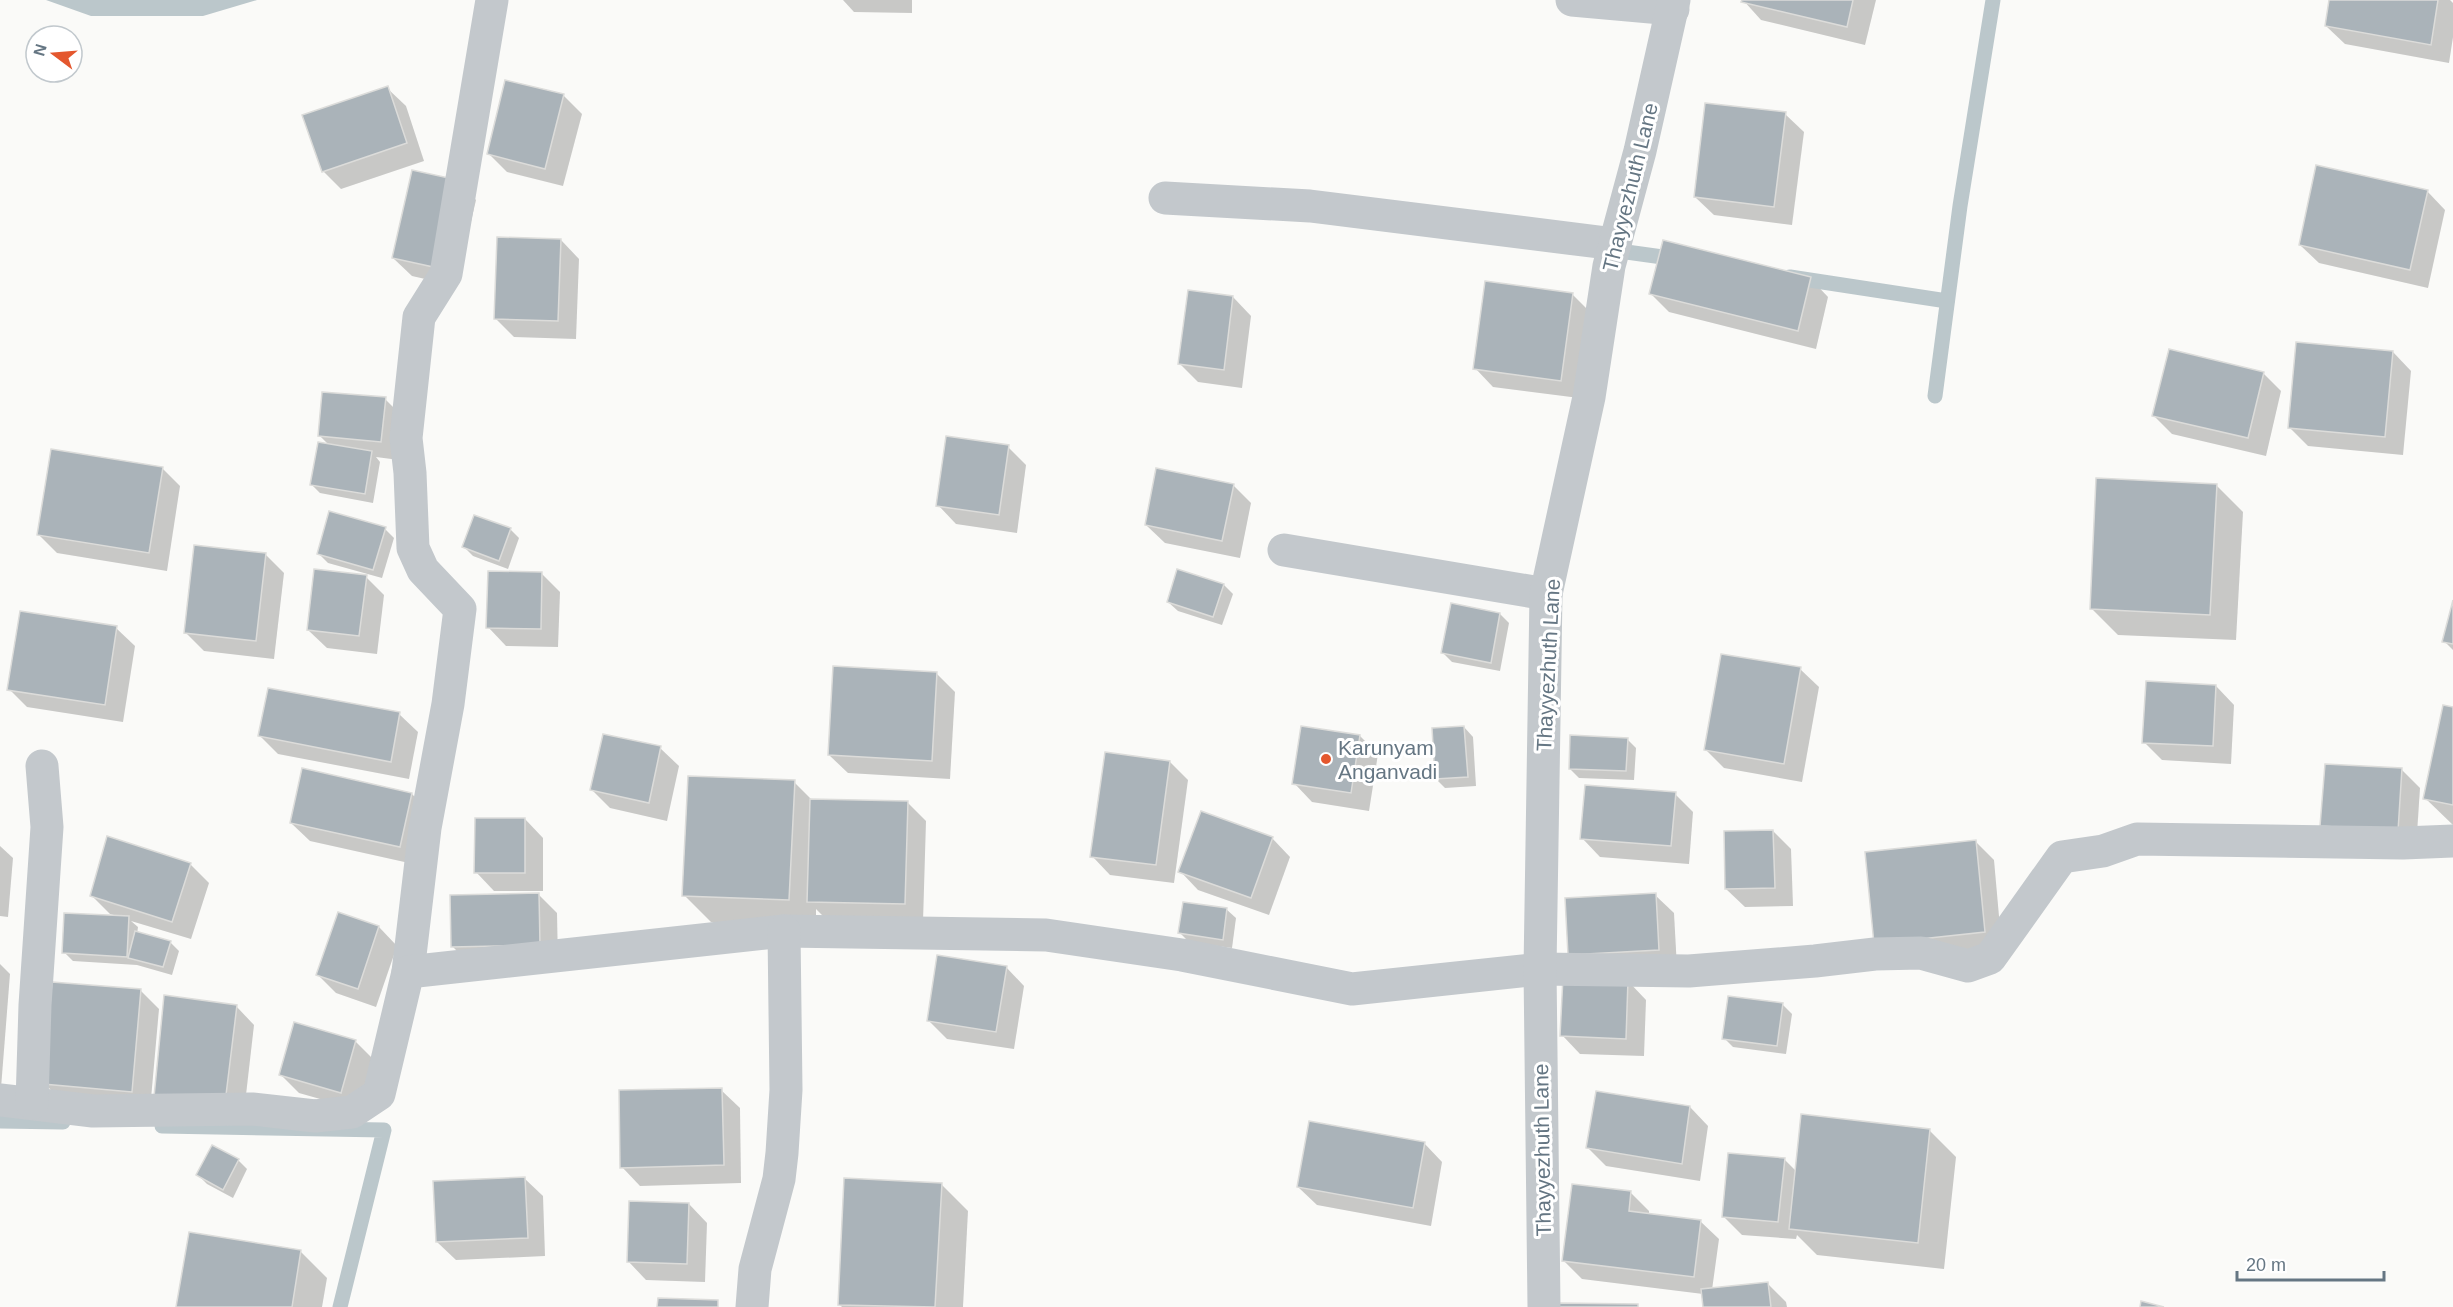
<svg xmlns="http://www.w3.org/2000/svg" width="2453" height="1307" viewBox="0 0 2453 1307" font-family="Arial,sans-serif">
<rect width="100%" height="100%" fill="#fafaf8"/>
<path fill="#bbc7cb" d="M46,0H257L203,16H91Z"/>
<g fill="#0003">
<path d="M843,0H912V13L854,12Z"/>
<path d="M1743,0H1876L1865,45L1761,20Z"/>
<path d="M2330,0H2450L2453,3V37L2449,63L2345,44L2326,26Z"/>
<path d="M387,88L406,106L424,161L341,189L323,171Z"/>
<path d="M563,95L582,114L563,186L507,172L488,153Z"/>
<path d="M1785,114L1804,132L1792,225L1714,215L1695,197Z"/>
<path d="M457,181L476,200L456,286L412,276L393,258Z"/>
<path d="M2427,191L2445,210L2428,288L2319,263L2300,245Z"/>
<path d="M561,240L579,259L576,339L514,337L496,319Z"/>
<path d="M1810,278L1828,297L1816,349L1669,312L1651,294Z"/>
<path d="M1572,294L1590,312L1579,398L1493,387L1475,368Z"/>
<path d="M1233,297L1251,316L1242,388L1198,382L1179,363Z"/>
<path d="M2393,352L2411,371L2403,455L2308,446L2290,428Z"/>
<path d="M2263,373L2281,391L2266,456L2172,434L2154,416Z"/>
<path d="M385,399L403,417L399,460L376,457L380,462L373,503L320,493L311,484L329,445L319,435Z"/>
<path d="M1008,447L1026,465L1017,533L956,524L938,505Z"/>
<path d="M162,468L180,486L167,571L57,553L39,535Z"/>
<path d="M1233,485L1251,503L1240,558L1165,543L1146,525Z"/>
<path d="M2217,486L2243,512L2236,640L2118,635L2092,609Z"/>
<path d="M385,529L394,538L382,578L328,563L319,554Z"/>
<path d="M510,529L519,538L508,569L473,556L464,547Z"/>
<path d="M266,555L284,573L274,659L204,651L185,632Z"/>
<path d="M1178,571L1224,585L1233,594L1222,625L1178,611L1168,602Z"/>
<path d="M541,573L560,592L558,647L506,646L488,627Z"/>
<path d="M366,577L384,595L377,654L327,648L308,630Z"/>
<path d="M2453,606V650L2444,641Z"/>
<path d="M1500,614L1509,623L1500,671L1452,662L1443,653Z"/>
<path d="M116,628L135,646L123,722L27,707L9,689Z"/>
<path d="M1800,669L1819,687L1802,782L1724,768L1706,750Z"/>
<path d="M936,673L955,692L950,779L848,773L829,755Z"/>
<path d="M2216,686L2234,705L2231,764L2162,760L2144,742Z"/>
<path d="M2453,708V825L2425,798Z"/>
<path d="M399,714L418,732L409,779L278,754L260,736Z"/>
<path d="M1464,727L1473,737L1476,786L1445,788L1436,779Z"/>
<path d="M1360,736L1378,754L1369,811L1312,802L1294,783Z"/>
<path d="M1627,739L1636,748L1634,780L1579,778L1570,769Z"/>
<path d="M660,748L679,766L667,821L610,808L592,790Z"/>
<path d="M1170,762L1188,780L1174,883L1110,875L1092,856Z"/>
<path d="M303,770L412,794L430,813L418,865L310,841L291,823Z"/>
<path d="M2402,770L2420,788L2416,849L2322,826Z"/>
<path d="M794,782L813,801L908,803L926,821L923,922L827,920L816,909V926L711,922L684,895Z"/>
<path d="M1675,794L1693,812L1689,864L1600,857L1582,838Z"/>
<path d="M525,819L543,838V891H494L476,872Z"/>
<path d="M1773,831L1791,849L1793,906L1745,907L1726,889Z"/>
<path d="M1272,838L1290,857L1269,915L1198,890L1180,871Z"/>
<path d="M1975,841L1994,860L2002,950L1894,962Z"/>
<path d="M0,846L13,858L8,917L0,916Z"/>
<path d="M190,864L209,883L191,939L131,921L138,927L137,934L170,942L179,951L172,975L137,965L73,961L64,952L117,916L110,914L91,895Z"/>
<path d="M539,895L557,913L558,963L471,965L453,947Z"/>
<path d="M1655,895L1674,913L1677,968L1588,973L1566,899Z"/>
<path d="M1226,909L1236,918L1232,948L1189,942L1180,933Z"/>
<path d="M339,914L379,927L397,946L376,1007L336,993L318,975Z"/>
<path d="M0,964L10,974L1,1088H0Z"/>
<path d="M1006,967L1024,986L1014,1049L947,1039L928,1020Z"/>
<path d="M1628,981L1646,1000L1644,1056L1580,1054L1562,1035Z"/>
<path d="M141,991L159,1009L150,1110L63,1102L45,1084Z"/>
<path d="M1783,1005L1792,1014L1786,1054L1733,1047L1724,1038Z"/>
<path d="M236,1006L254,1025L243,1121L174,1115Z"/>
<path d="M355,1041L374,1060L359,1110L299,1093L281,1075Z"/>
<path d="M721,1090L740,1108L741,1183L640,1186L622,1167Z"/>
<path d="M1690,1107L1708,1126L1700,1181L1606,1166L1588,1148Z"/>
<path d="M1929,1130L1956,1157L1944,1269L1817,1255L1797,1235L1796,1239L1742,1235L1724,1217L1784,1159L1797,1172Z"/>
<path d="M1424,1143L1442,1162L1431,1226L1317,1205L1298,1187Z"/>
<path d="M238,1160L247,1169L233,1198L207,1184L198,1175Z"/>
<path d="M524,1178L543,1196L545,1256L456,1260L437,1242Z"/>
<path d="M941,1184L968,1211L963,1307H842L839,1304Z"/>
<path d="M1631,1193L1649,1211V1215L1700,1221L1719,1239L1712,1290L1768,1284L1786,1302L1787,1307H1704L1703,1294L1582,1279L1564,1261Z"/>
<path d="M689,1204L707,1223L705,1282L646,1280L628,1261Z"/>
<path d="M300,1251L327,1278L322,1307H178Z"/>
</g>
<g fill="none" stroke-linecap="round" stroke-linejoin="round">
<g stroke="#bbc7cb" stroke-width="15">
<path d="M1612,250L1677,259"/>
<path d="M1790,277L1947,301"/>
<path d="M1935,396L1960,206L1993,0"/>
<path d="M0,1121L63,1122"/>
<path d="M162,1126L384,1130L340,1307"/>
</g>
</g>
<g fill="#aab3b9" stroke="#dcdcda" stroke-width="1.5">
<path d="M1742,0H1853L1847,27L1741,2Z"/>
<path d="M2329,0H2438L2431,45L2325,26Z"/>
<path d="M505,80L564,94L545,169L487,154Z"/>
<path d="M388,86L407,143L322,172L302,115Z"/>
<path d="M1705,103L1786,112L1774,207L1694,197Z"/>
<path d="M2316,165L2428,190L2410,270L2299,245Z"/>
<path d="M412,170L458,180L438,268L392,258Z"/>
<path d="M497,237L561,239L558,321L494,319Z"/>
<path d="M1663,240L1811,277L1798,331L1649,294Z"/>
<path d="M1485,281L1573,293L1561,381L1473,369Z"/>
<path d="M1188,290L1233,296L1224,370L1178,364Z"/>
<path d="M2296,342L2393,351L2385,437L2288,428Z"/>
<path d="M2169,349L2264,372L2248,438L2152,416Z"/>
<path d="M322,392L386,397L381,442L318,436Z"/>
<path d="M946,436L1009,445L999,515L936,506Z"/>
<path d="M318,442L372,451L365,494L310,485Z"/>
<path d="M51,449L163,467L149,553L37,535Z"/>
<path d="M1156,468L1234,484L1222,541L1145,525Z"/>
<path d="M2096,478L2217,484L2210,615L2090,609Z"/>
<path d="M329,511L386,527L373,570L317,554Z"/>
<path d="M474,515L511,528L499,561L462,547Z"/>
<path d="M194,545L266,553L256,641L184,633Z"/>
<path d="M314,569L367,575L359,636L307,630Z"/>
<path d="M1177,569L1224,584L1213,617L1167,602Z"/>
<path d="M488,571L542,572L541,629L486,628Z"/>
<path d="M2453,600V644L2442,642Z"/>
<path d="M1451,603L1500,613L1491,663L1441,653Z"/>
<path d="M20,611L117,626L105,705L7,690Z"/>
<path d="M1721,654L1801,667L1784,764L1704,750Z"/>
<path d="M833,666L937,672L932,761L828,755Z"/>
<path d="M2146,681L2216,685L2213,746L2142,743Z"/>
<path d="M268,688L400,712L391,762L258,736Z"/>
<path d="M2443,705L2453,707V805L2423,799Z"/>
<path d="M1301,726L1360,735L1351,793L1292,784Z"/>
<path d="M1464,726L1468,777L1435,779L1432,728Z"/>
<path d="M603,734L661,746L649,803L590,790Z"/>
<path d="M1570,735L1628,738L1626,771L1569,769Z"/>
<path d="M1105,752L1170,761L1156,865L1090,857Z"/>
<path d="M2325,764L2402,768L2398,831L2320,826Z"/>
<path d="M302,768L412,793L400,847L290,823Z"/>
<path d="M688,776L795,780L789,900L682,896Z"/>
<path d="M1585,785L1676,792L1671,846L1580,839Z"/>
<path d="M810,799L908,801L905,904L807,902Z"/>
<path d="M1201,811L1273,837L1251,898L1178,872Z"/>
<path d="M475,818H525V873H474Z"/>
<path d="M1773,830L1775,888L1725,889L1724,831Z"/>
<path d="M107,836L191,863L172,922L90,896Z"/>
<path d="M1976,840L1985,932L1874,944L1865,852Z"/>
<path d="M539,893L540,945L451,947L450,895Z"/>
<path d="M1656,893L1659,950L1568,955L1565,898Z"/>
<path d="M1183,902L1227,908L1223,940L1178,933Z"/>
<path d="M338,912L379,926L358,989L316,975Z"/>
<path d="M64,913L129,916L127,957L62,953Z"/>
<path d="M135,931L171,941L163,967L128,958Z"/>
<path d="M937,955L1007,966L996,1032L927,1021Z"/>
<path d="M1563,977L1628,980L1626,1039L1560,1036Z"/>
<path d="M52,982L141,989L132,1092L43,1084Z"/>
<path d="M164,995L237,1005L225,1103L154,1097Z"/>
<path d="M1728,996L1783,1003L1777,1046L1722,1039Z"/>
<path d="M294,1022L356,1040L341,1093L279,1075Z"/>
<path d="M722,1088L724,1165L620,1168L619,1090Z"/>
<path d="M1596,1091L1690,1106L1682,1164L1586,1148Z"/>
<path d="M1801,1114L1930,1129L1918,1243L1789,1229Z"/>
<path d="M1309,1121L1425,1142L1413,1208L1297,1187Z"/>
<path d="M212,1145L239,1159L223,1190L196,1175Z"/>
<path d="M1728,1153L1785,1158L1778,1222L1722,1217Z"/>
<path d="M525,1177L528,1238L436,1242L433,1181Z"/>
<path d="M844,1178L942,1183L935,1307L838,1305Z"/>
<path d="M1572,1184L1631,1191L1629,1211L1701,1220L1694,1277L1562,1261Z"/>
<path d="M629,1201L689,1203L687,1264L627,1262Z"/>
<path d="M189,1232L301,1250L292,1307H176Z"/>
<path d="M1768,1282L1771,1307H1703L1701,1289Z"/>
<path d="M658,1298L718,1300V1307H657Z"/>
<path d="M2141,1301L2164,1307H2140Z"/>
<path d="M1558,1303L1638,1304V1307H1558Z"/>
</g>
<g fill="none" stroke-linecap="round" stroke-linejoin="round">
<g stroke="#c3c8cc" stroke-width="33">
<path d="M1572,0L1673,9"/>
<path d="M1165,198L1310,206L1615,244"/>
<path d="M1284,550L1546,594"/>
<path d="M408,972L425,828L448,704L460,609L423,570L413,548L410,473L406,438L419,317L446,274L492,0"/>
<path d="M0,1100L93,1111L252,1109L315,1116L352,1112L379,1094L408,972L784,931L1046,935L1182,955L1352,989L1540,969L1689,971L1815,961L1875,954L1921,953L1968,966L1990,958L2062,857L2103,851L2137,839L2403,843L2453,841"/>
<path d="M32,1103L35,1005L47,827L42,766"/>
<path d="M752,1307L755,1269L779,1179L782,1153L786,1090L784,931"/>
</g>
<path stroke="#c3c8cc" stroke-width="33" d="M1544,1307L1540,969L1546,594L1589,397L1609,266L1640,151L1674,0"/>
</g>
<circle fill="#e4572e" stroke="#fff" stroke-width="2" cx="1326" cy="759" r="6"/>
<g text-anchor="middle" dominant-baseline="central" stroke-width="6" stroke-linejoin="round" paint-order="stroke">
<g font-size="21" fill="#657683" stroke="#fff">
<text transform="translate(1630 187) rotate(-76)">Thayyezhuth Lane</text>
<text transform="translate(1548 665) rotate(-87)">Thayyezhuth Lane</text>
<text transform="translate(1542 1150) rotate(-91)">Thayyezhuth Lane</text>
</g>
<g font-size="21" fill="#657683" stroke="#fff" text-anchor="start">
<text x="1338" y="747">Karunyam<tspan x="1338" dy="24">Anganvadi</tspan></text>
</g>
</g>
<g transform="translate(54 54) rotate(286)"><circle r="28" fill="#ffffff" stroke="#c1c8cd" stroke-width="1.5"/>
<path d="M0-4.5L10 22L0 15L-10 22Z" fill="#e4572e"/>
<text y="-9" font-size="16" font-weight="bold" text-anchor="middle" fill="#657683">N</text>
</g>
<path d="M2237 1271v9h147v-9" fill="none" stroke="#657683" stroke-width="3"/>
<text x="2246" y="1271" font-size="18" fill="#657683" stroke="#ffffff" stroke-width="4.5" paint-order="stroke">20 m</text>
</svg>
